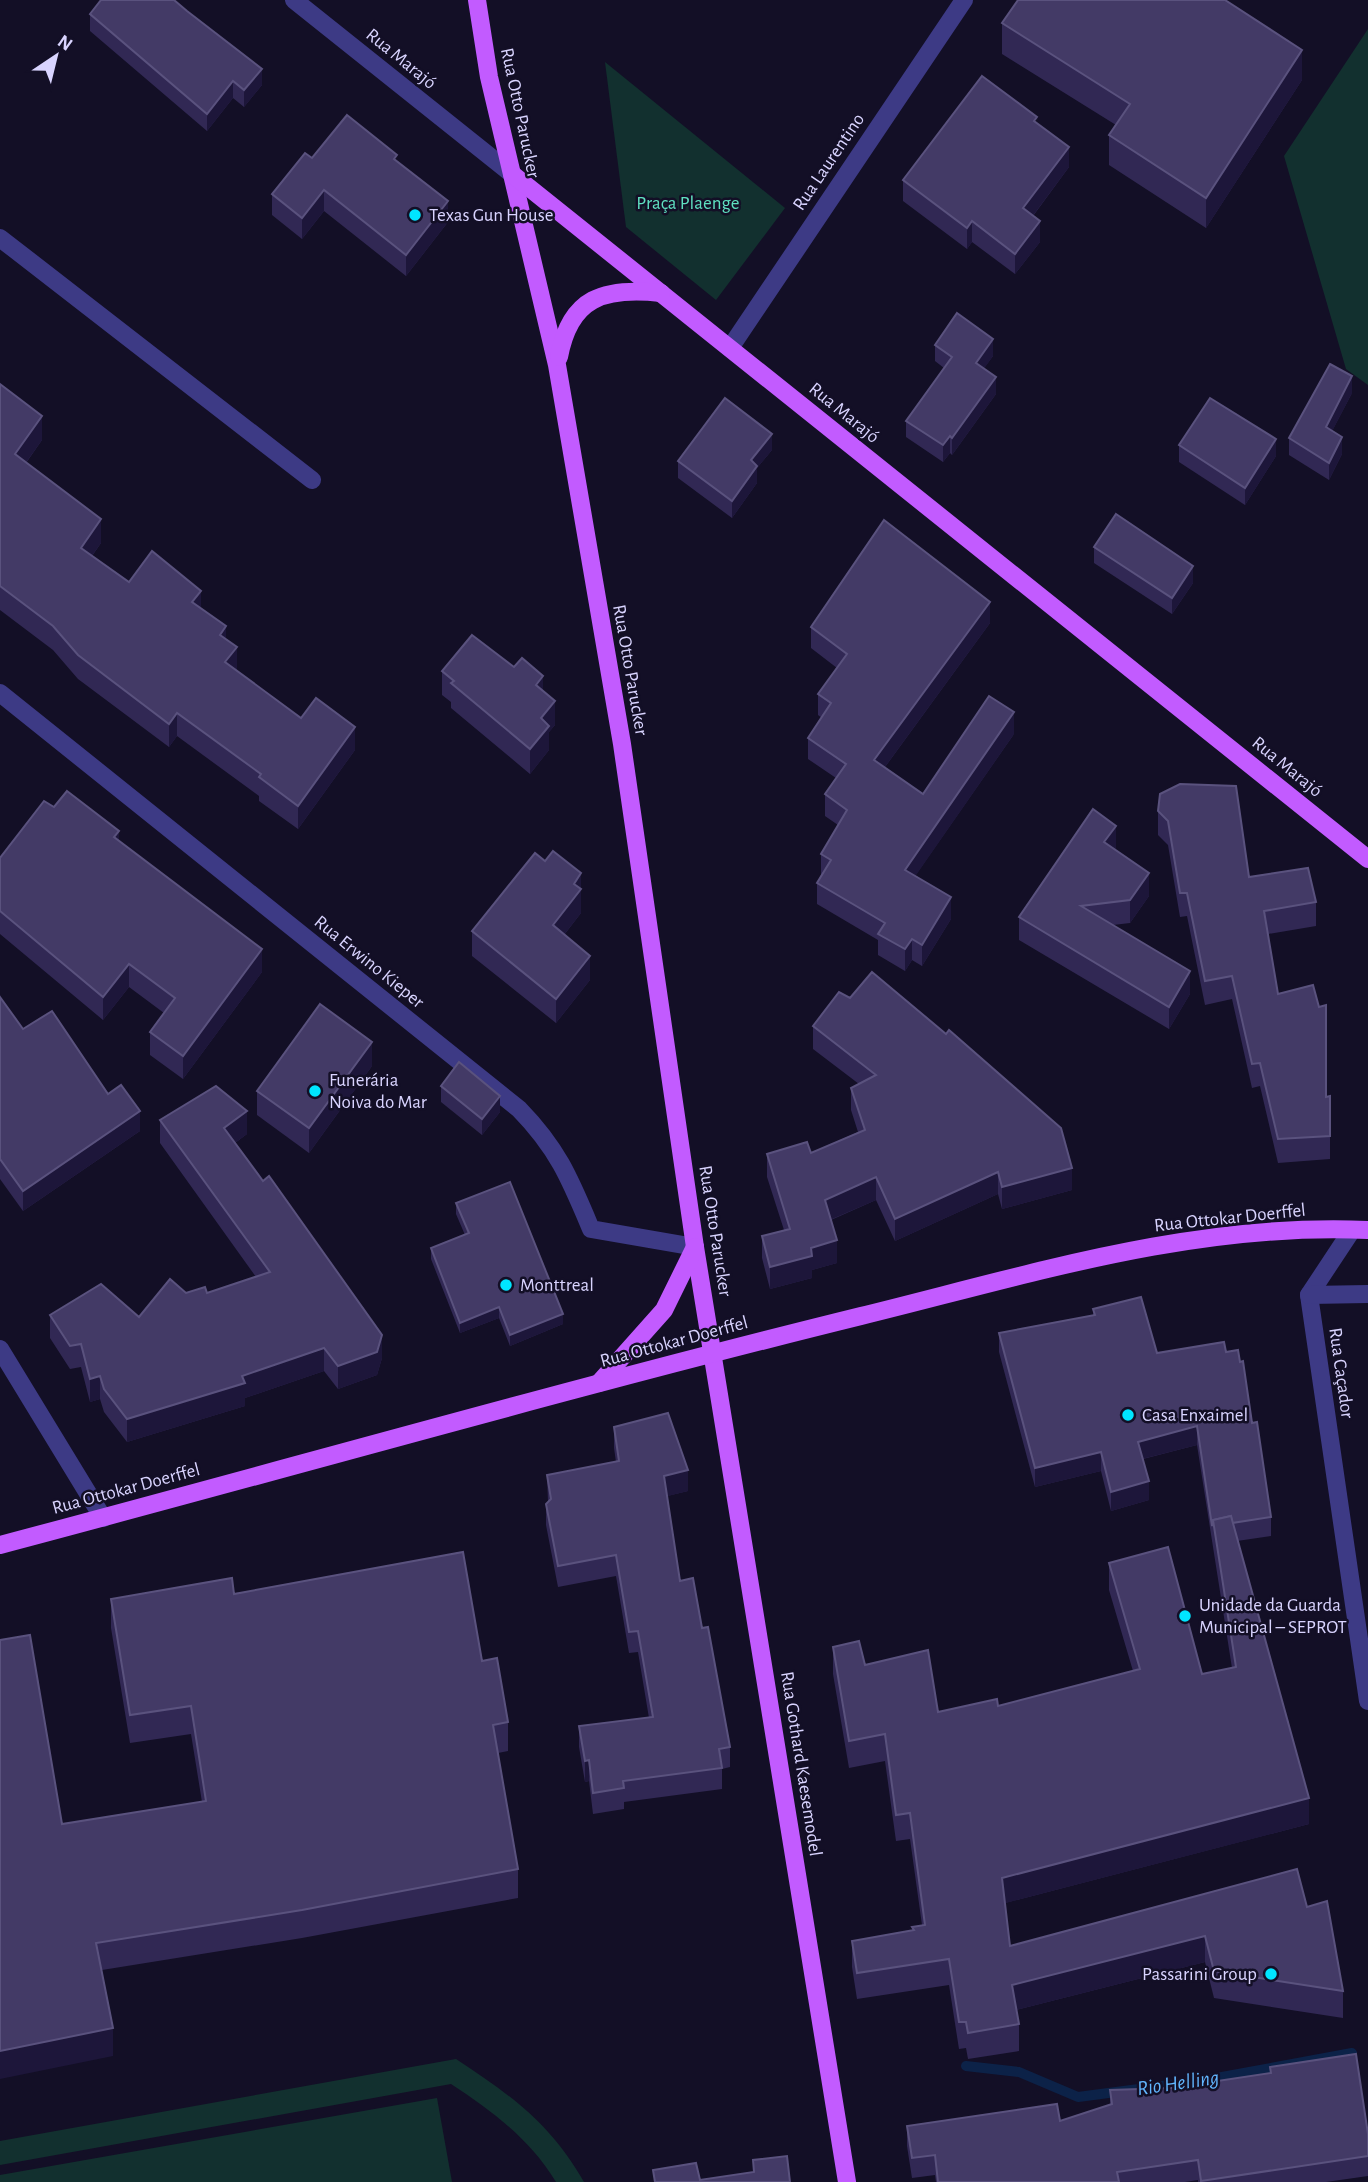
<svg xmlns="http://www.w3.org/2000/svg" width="1368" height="2182" viewBox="0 0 1368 2182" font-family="'Alegreya Sans',sans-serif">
<rect width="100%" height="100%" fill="#130f26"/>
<g fill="#12302f">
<path d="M1368,29V385L1346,369L1284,156Z"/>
<path d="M605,62L785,208L716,300L626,227Z"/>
<path d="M456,2059C512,2096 550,2123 584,2182H556C530,2139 492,2111 451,2084L0,2165V2141Z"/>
<path d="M437,2098L452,2182H0V2175Z"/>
</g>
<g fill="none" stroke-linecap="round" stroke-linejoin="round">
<path stroke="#0c2248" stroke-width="10" d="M966,2066L1019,2072L1078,2097L1200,2081L1352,2053"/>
<g stroke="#3d3a85" stroke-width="18">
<path d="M294,0L512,174"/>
<path d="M0,238L312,480"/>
<path d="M730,348L964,0"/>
<path d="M0,693L519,1109C558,1149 570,1179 591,1229L695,1247"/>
<path d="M1352,1230L1309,1295L1368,1701"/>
<path d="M1309,1295L1368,1294"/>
<path d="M0,1349L103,1518"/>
</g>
<g stroke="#c25bff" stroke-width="18">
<path d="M477,0L489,77L557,365L622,744L695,1247L847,2182"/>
<path d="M512,174L1368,859"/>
<path d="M559,357C570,297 604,287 661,293"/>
<path d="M599,1383L664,1310L695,1247"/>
<path d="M0,1545C287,1469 573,1387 861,1316C1028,1275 1194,1222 1368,1230"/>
</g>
</g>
<g fill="#312854">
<path d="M90,14L262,85L244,107L233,98L207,131L90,31Z"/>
<path d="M1002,23L1302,80L1206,228L1109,165V135L1116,125L1002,54Z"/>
<path d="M1037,123L1069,167L1033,216L1040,242L1015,274L972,242L967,249L903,201V180Z"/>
<path d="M312,158L397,161L448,222L406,276L324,211L302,239L272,215V194Z"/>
<path d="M935,345L993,356L984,368L996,394L952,455L950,453L943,462L906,437V421L944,368L935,361Z"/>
<path d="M0,384L42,440L26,463L101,543L92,556L129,582L201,608L226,640L237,671L301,718L355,750L298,829L259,801V796L177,736L169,747L78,679L53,650L0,610Z"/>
<path d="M1352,393L1332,431L1342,454L1329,480L1289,455V438Z"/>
<path d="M1179,445L1276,456L1245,505L1179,462Z"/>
<path d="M772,450L757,468V483L732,518L678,478V461Z"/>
<path d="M1094,547L1193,583L1172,614L1094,563Z"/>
<path d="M990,623L885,767L923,794L1014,734L915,876L951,919L922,966L912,960L905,971L878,955V940L817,904V883L821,875V854L838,825L825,816V794L836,778L808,759V738L822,718L818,715V694L837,668L811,648V627Z"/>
<path d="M442,671L543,692L555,725L549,732V750L530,774L451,708V702L442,695Z"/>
<path d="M1158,811L1249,877L1316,902V926L1268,934L1278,994L1326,1097L1330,1096V1159L1278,1163L1260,1086L1252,1088L1232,999L1205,1005L1187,916L1180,917L1168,845L1158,835Z"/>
<path d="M119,841L262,972L183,1079L150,1055V1032L164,1013L129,987L103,1020L0,934V858Z"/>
<path d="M1116,848L1115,850L1149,896L1130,923L1113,925L1190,994L1169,1029L1019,940V917Z"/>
<path d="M581,873V913L564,935L590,980L556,1023L472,956V931Z"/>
<path d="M0,997L23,1029L108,1094L140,1131L23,1211L0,1179Z"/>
<path d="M813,1026L1072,1190L1002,1209L998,1194L895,1241L876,1200L831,1220L837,1263L812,1270V1278L770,1289L762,1258V1236L784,1230L767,1177V1154L811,1153L858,1132L851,1110V1088L859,1084L813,1049Z"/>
<path d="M372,1066L309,1153L257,1115V1091Z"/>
<path d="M441,1086L500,1112L482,1135L441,1102Z"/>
<path d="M160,1120L247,1134L235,1143L382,1358L377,1375L338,1389L324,1371L245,1398V1406L127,1442L104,1412L100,1399L90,1402L81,1367L70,1369L50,1338V1315L139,1317L186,1293H207L256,1277L160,1143Z"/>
<path d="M456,1203L563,1324L510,1346L499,1318L460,1333L431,1259V1248L465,1235L456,1214Z"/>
<path d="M1093,1309L1157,1353L1226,1352L1252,1423L1271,1517V1536L1237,1541L1309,1824L1005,1903L1010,1946L1307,1907L1343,1991V2018L1214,1998L1205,1962L1016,2010L1019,2024V2051L968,2059L966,2048L959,2049L949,1985L857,1999L852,1967V1941L912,1931V1927L922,1925L910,1839L896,1841L885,1761L849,1768L833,1674V1647L865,1665L938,1712L998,1706L1133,1671L1109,1590V1563L1202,1674L1232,1668L1197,1445L1143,1459L1149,1500L1111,1511L1101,1471L1035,1487L999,1352V1333L1093,1315Z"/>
<path d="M614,1427L688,1491L667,1496L680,1581L702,1628L730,1747V1767L722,1769V1789L624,1802V1809L593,1814L589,1781L585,1782L579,1747V1726L649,1718L638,1652L629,1653L616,1576L558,1587L546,1525V1504L548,1502L547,1475L616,1462L614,1448Z"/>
<path d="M234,1594L482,1661L508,1722V1751L498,1753L518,1869V1898L302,1938L102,1970L113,2056L62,1824L202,1802L191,1734L130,1743L111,1628V1599Z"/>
<path d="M1270,2067L1368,2134V2176L1326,2182H1198V2180L1185,2182H936L935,2175L912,2178L907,2146V2126L1060,2121L1110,2105V2090L1171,2088L1270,2074Z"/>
</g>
<g fill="#1d163a">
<path d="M1302,50V80L1206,228V198Z"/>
<path d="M262,69V85L244,107V90Z"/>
<path d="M233,81V98L207,131V114Z"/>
<path d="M1069,147V167L1023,229V208Z"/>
<path d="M324,190V211L302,239V218Z"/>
<path d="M448,201V222L406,276V255Z"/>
<path d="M972,221V242L967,249V228Z"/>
<path d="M1040,221V242L1015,274V254Z"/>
<path d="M993,339V356L976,380V363Z"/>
<path d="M1352,376V393L1326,443V427Z"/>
<path d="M996,377V394L952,455V438Z"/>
<path d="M42,416V440L15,478V454Z"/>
<path d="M772,434V450L757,468V483L732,518V501L751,460Z"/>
<path d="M950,436V453L943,462V445Z"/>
<path d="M1342,437V454L1329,480V463Z"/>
<path d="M1276,439V456L1245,505V488Z"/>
<path d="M101,519V543L81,571V548Z"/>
<path d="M1193,566V583L1172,614V598Z"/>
<path d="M201,591V615L192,602Z"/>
<path d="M990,602V623L874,782V760Z"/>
<path d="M226,626V650L220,635Z"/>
<path d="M237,647V671L225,662Z"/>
<path d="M543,676V700L536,685Z"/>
<path d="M555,701V725L549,732V750L530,774V749L541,718Z"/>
<path d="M1014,712V734L905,891V870Z"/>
<path d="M177,713V736L169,747V724Z"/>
<path d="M355,727V750L298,829V806Z"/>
<path d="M1116,826V848L1104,865V842Z"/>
<path d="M119,831V854L114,837Z"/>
<path d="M581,873V913L553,949V925L574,884Z"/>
<path d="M1149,873V896L1130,923V900Z"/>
<path d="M951,897V919L922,966V945Z"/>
<path d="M912,939V960L905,971V949Z"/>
<path d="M262,949V972L183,1079V1056Z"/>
<path d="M590,956V980L556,1023V999Z"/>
<path d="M129,964V987L103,1020V997Z"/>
<path d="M1190,971V994L1169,1029V1007Z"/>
<path d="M372,1042V1066L309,1153V1128Z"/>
<path d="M500,1096V1112L482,1135V1119Z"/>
<path d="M140,1111V1131L23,1211V1191Z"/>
<path d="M247,1111V1134L224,1151V1128Z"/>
<path d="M1072,1168V1190L1002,1209V1187Z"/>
<path d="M998,1172V1194L895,1241V1219Z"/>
<path d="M876,1177V1200L825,1222V1200Z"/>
<path d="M837,1240V1263L812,1270V1278L770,1289V1267L811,1248Z"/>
<path d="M499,1307V1318L460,1333V1323Z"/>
<path d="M563,1314V1324L510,1346V1335Z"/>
<path d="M382,1335V1358L377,1375L338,1389V1366Z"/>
<path d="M324,1348V1371L245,1398V1406L127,1442V1419L242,1376Z"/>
<path d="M100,1376V1399L90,1402V1379Z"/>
<path d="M1197,1426V1445L1138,1460V1442Z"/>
<path d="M1101,1452V1471L1035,1487V1468Z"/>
<path d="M688,1470V1491L664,1497V1476Z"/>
<path d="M1149,1481V1500L1111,1511V1492Z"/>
<path d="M589,1760V1781L585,1782V1761Z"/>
<path d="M1309,1798V1824L1002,1904V1878Z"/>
<path d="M1205,1936V1962L1012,2011V1985Z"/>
<path d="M113,2028V2056L0,2079V2051Z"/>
</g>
<g fill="#433a66" stroke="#5a527e" stroke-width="2">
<path d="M101,0H174L187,11L262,69L244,90L233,81L207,114L90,14Z"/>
<path d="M1018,0H1225L1302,50L1206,198L1109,135L1130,104L1002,23Z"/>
<path d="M982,76L1037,117L1034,121L1069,147L1023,208L1040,221L1015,254L972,221L967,228L903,180Z"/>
<path d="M347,115L397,155L394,159L448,201L406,255L324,190L302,218L272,194L305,153L312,158Z"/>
<path d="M957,313L993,339L976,363L996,377L952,438L950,436L943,445L906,421L952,357L935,345Z"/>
<path d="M1330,364L1352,376L1326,427L1342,437L1329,463L1289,438Z"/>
<path d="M0,384L42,416L15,454L101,519L81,548L129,582L152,551L201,591L192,602L226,626L220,635L237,647L225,662L301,718L316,698L355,727L298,806L259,777L261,774L177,713L169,724L78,655L53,626L0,586Z"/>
<path d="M725,398L772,434L751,460L757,466L732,501L678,461Z"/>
<path d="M1210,398L1276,439L1245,488L1179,445Z"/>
<path d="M1116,514L1193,566L1172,598L1094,547Z"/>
<path d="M884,520L990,602L874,760L923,794L989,696L1014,712L905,870L951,897L922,945L912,939L905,949L878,934L885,923L817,883L831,860L821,854L847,810L825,794L846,764L808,738L831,703L818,694L847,654L811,627Z"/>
<path d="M472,635L514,667L522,658L543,676L536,685L555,701L541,718L549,726L530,749L451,683L454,681L442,671Z"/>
<path d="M1180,784L1236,786L1249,877L1308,868L1316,902L1264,911L1278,994L1313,985L1319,1007L1326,1005V1097L1330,1096V1136L1278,1139L1260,1063L1252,1064L1232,976L1205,981L1187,893H1180L1168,821L1158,811L1160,794Z"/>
<path d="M67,791L119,831L114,837L262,949L183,1056L150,1032L175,998L129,964L103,997L0,911V858L44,801L54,807Z"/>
<path d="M1093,809L1116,826L1104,842L1149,873L1130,900L1081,906L1190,971L1169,1007L1019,917Z"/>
<path d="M553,851L581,873L574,884L581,889L553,925L590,956L556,999L472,931L535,853L545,861Z"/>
<path d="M872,972L946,1034L949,1030L1061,1128L1072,1168L1002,1187L998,1172L895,1219L876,1177L825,1200L837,1240L811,1248L812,1256L770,1267L762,1236L790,1229L767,1154L807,1142L811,1153L865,1130L851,1088L876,1075L813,1026L839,992L850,998Z"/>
<path d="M0,997L23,1029L52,1011L108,1094L121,1085L140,1111L23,1191L0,1159Z"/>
<path d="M320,1004L372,1042L309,1128L257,1091Z"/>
<path d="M459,1062L500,1096L482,1119L441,1086Z"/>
<path d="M216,1086L247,1111L224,1128L263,1181L269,1176L382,1335L377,1352L338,1366L324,1348L242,1376L245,1383L127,1419L104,1389L100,1376L90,1379L81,1344L70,1346L50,1315L101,1284L139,1317L170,1279L186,1293L205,1287L207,1293L270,1272L160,1120Z"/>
<path d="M510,1182L563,1314L510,1335L499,1307L460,1323L431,1248L469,1233L456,1203Z"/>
<path d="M1141,1297L1157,1353L1224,1342L1226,1352L1238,1350L1240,1362L1243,1361L1252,1423L1257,1422L1271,1517L1232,1523L1231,1516L1213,1520L1212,1526L1197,1426L1138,1442L1149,1481L1111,1492L1101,1452L1035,1468L999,1333L1095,1315L1093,1309Z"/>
<path d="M668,1413L688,1470L664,1476L680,1581L693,1578L702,1628L708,1627L730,1747L719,1749L722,1768L623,1781L624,1788L593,1793L589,1760L585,1761L579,1726L653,1717L638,1631L629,1632L616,1555L558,1566L546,1504L551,1499L547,1475L619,1461L614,1427Z"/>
<path d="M1231,1516L1309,1798L1002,1878L1010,1946L1297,1869L1307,1907L1327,1901L1343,1991L1214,1971L1205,1936L1012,1985L1019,2024L968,2033L966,2022H959L949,1959L857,1973L852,1941L914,1930L912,1927L925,1925L910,1813L896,1815L885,1734L849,1741L833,1647L859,1641L865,1665L928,1650L938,1712L997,1699L998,1706L1140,1669L1109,1563L1168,1547L1202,1674L1236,1667L1213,1520Z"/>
<path d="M463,1552L482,1661L497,1658L508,1722L493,1725L518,1869L302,1910L96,1943L113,2028L0,2051V1640L30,1635L62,1824L206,1801L191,1706L130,1715L111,1599L232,1578L234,1594Z"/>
<path d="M1356,2054L1368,2134V2156L1201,2181L1198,2160L1117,2172L1119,2182H938L935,2155L912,2158L907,2126L1057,2104L1060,2121L1112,2104L1110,2090L1171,2088L1271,2073L1270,2067Z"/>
<path d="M787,2156L790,2182H655L653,2170L696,2163L700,2180L754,2172L753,2160Z"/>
</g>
<g fill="#00e5ff" stroke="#130f26" stroke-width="2.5">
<circle cx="415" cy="215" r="7"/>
<circle cx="315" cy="1091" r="7"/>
<circle cx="506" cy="1285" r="7"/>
<circle cx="1128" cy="1415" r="7"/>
<circle cx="1185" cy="1616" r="7"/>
<circle cx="1271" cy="1974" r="7"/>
</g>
<g text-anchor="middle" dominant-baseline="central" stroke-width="5" stroke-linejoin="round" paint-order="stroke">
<g font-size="19" fill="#d9d4ff" stroke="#130f26">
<text transform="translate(401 59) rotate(39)">Rua Marajó</text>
<text transform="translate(520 113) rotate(78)">Rua Otto Parucker</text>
<text transform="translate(829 162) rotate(-56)">Rua Laurentino</text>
<text transform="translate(844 413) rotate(39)">Rua Marajó</text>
<text transform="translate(630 670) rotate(80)">Rua Otto Parucker</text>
<text transform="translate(1287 767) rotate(39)">Rua Marajó</text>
<text transform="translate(369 962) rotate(39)">Rua Erwino Kieper</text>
<text transform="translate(1230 1218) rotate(-6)">Rua Ottokar Doerffel</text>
<text transform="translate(715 1231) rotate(81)">Rua Otto Parucker</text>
<text transform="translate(674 1342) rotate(-15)">Rua Ottokar Doerffel</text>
<text transform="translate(1341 1373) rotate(82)">Rua Caçador</text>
<text transform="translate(126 1489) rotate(-15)">Rua Ottokar Doerffel</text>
<text transform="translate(801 1764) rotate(81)">Rua Gothard Kaesemodel</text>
</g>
<g font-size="19" fill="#5fe0c0" stroke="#130f26">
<text x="688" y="203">Praça Plaenge</text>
</g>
<g font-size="19" fill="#d9d4ff" stroke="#130f26" text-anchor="start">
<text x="429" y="215">Texas Gun House</text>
<text x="329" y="1080">Funerária<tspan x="329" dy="22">Noiva do Mar</tspan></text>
<text x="520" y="1285">Monttreal</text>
<text x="1142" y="1415">Casa Enxaimel</text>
<text x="1199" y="1605">Unidade da Guarda<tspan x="1199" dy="22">Municipal – SEPROT</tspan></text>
<text x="1257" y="1974" text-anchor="end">Passarini Group</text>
</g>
<g font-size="21" font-style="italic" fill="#62b6ff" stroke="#130f26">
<text transform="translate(1178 2083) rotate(-8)">Rio Helling</text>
</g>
</g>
<g transform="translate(56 56) rotate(35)" stroke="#130f26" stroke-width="5" paint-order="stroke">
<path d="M0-5L12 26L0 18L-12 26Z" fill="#d9d4ff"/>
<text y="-10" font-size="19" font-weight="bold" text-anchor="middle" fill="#d9d4ff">N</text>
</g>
</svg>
